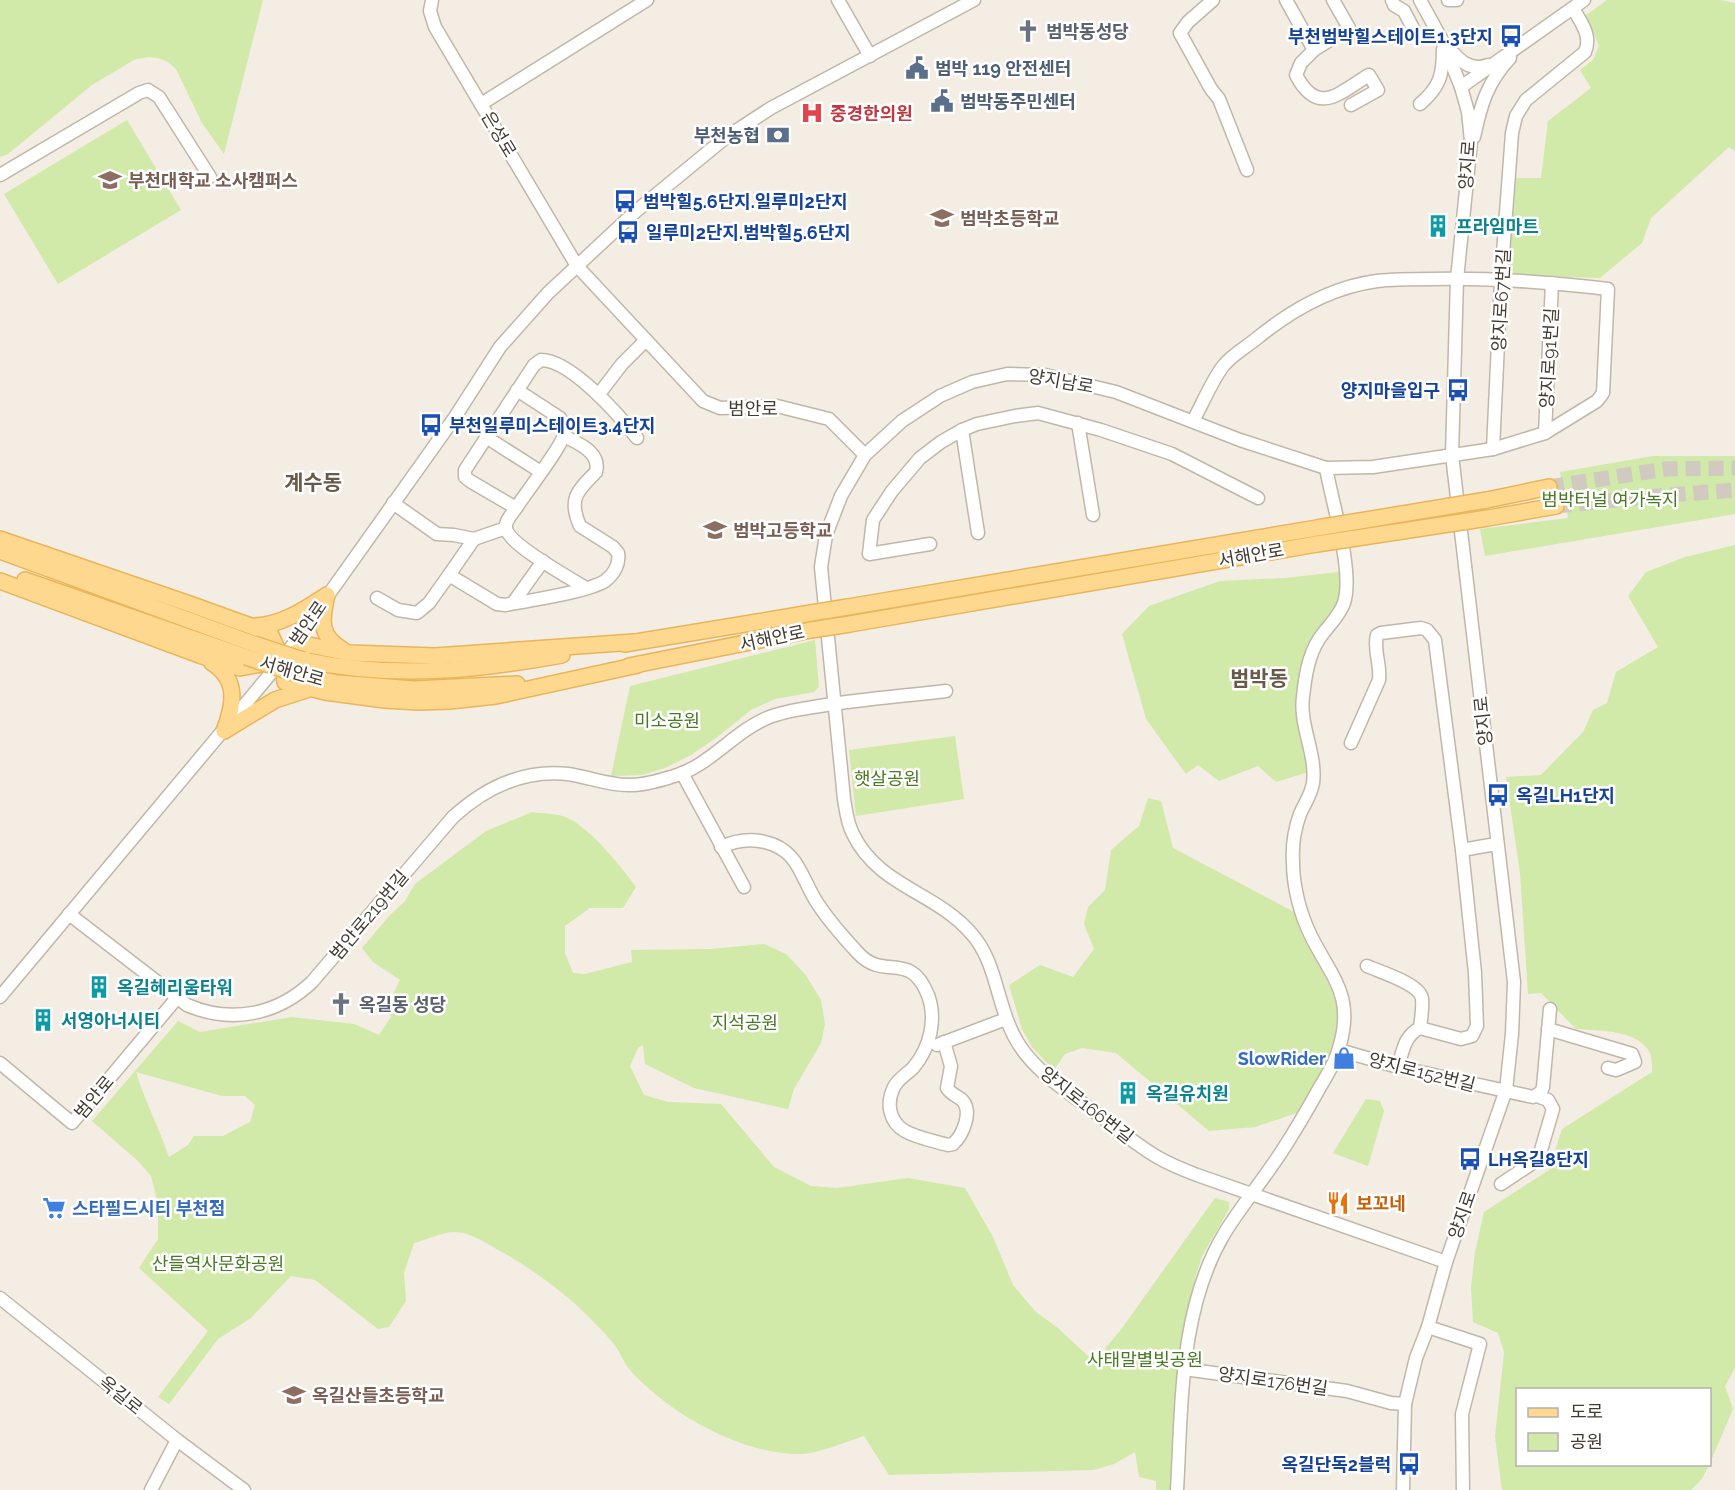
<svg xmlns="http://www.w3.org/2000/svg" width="1735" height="1490" viewBox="0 0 1735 1490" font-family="Raleway,'Noto Sans KR',sans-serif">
<rect width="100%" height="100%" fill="#f3ede3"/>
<g fill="#d1e9a9" fill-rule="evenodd">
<path d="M0,0H263L224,154L202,123L176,69L168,62L158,58L148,57L134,60L92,85L8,154L0,157Z"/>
<path d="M1607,0H1720L1735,3V151L1729,147L1651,218L1642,243L1600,278L1508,275L1516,178H1541L1548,121L1591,88L1580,70L1593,60L1599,46L1586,15Z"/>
<path d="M127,120L181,210L58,284L4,194Z"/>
<path d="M1653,456H1735V514L1485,556L1480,529L1568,518L1560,472Z"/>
<path d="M1735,545V1368L1725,1386L1733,1409L1710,1463V1390H1518V1464L1709,1465L1702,1479L1691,1490H1502L1495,1437L1504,1352L1498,1333L1473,1322L1471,1288L1475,1252L1484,1212L1549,1170L1562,1129L1652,1072C1652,1066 1652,1059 1650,1053C1638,1029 1599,1031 1576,1029L1541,993L1528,994L1520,873L1506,777L1541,775L1583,732L1593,710L1607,703L1616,672L1658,647L1628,596L1646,572L1685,557Z"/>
<path d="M1339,572L1340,590L1337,604L1324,625L1307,644L1299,701L1309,772L1276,782L1258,766L1219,781L1198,765L1186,774L1146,719L1122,634L1149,606L1220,581L1285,578Z"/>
<path d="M815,640L819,687L814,692L775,699L751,710L716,738L691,755L665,768L642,775L611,776L630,686Z"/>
<path d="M955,736L964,799L856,816L849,750Z"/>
<path d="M1148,798L1161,801L1173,848L1294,912L1302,935L1332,990L1339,1016L1333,1051L1297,1113L1255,1127L1209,1131L1116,1053L1082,1048L1065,1054L1054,1070L1032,1047L1022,1029L1009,985L1040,965L1073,977L1094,949L1084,924L1088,907L1105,890L1111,850L1139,826Z"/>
<path d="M532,812C543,814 560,813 570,819C592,831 621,866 636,887L623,908H590L565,926V953L573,973L585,974L632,962L631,950L710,949L764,944L786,954L805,974L821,1000L825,1024L821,1043L794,1089L788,1109L694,1088L645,1064L643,1045L638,1048L630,1066L644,1095L668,1102L721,1104L774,1167L811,1186L837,1188L908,1178L965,1188L993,1237L1013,1285L1035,1311L1059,1329L1102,1369L1106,1347L1120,1331L1215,1198L1229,1202V1209L1202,1256L1195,1278L1178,1387L1171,1490H1156V1481L1139,1477L1135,1452L1114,1464L1094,1470L889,1475L864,1436C848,1441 817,1454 802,1454C742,1455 669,1414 630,1370C623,1362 620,1351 613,1343C583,1307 541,1273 500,1251C486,1243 470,1232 454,1232C442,1232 426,1240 414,1243L404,1273L406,1301L389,1327L378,1329L315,1280L291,1276L251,1318L218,1339L169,1404L158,1397L208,1331L139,1268L158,1239V1203L151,1176L138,1161L92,1121L178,1021L200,1032L292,1017L354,1024L379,1035L391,1017L386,1008L400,980L373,962L362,948L390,915L405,901L415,884L486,831ZM136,1072L222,1096H245L255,1105L250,1122L223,1136H194L188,1145L169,1157C159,1128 145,1101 136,1072Z"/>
<path d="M1366,1099L1380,1101L1384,1111L1368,1166L1333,1153Z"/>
</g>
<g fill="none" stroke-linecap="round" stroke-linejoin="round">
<g stroke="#d0cac0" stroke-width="15" stroke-dasharray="15 8" stroke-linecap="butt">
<path d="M1549,487L1666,469L1735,468"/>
<path d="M1556,506L1669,495L1735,490"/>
</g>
<g stroke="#c1b7a8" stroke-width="15">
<g id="minor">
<path d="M432,0L430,11L435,27L577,266L703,401L720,408L777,406L829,419L865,455"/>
<path d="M838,0L870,56"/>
<path d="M1213,0L1188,22L1180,33L1211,89L1219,99L1247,170"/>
<path d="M1286,0L1314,50L1349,28L1333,0"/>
<path d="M1392,0L1394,5L1404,11L1415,32"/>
<path d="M1448,0H1457"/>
<path d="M1448,47C1459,60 1470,72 1488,65"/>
<path d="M1314,50L1301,63L1296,75C1318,117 1339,93 1369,75L1378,90L1351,105"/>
<path d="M1461,87L1584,0"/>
<path d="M481,104L647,0"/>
<path d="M1420,104C1440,87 1443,75 1443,49"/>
<path d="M1474,137C1481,104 1487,83 1510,58"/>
<path d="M0,175L139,93L148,90L159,97L210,177"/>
<path d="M599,394L622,364L646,340"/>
<path d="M1193,421C1202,405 1213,378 1224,365C1232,355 1246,347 1256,339C1290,311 1332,287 1377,281C1395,279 1414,279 1432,279C1491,278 1550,282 1608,289L1603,393L1597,401L1545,433L1493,449L1373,467L1326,468L1240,440L1116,392L1045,375L1007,374L972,382L940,396L902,421L865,455L841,496L826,535L821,567L844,799C846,810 847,823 853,834C878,886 935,892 970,932C997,961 996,1002 1014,1036C1031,1070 1070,1093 1100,1116C1119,1130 1138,1146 1159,1158C1171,1165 1184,1170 1197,1175L1446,1262"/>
<path d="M1078,423L1093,515"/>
<path d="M962,430L978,533"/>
<path d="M1545,433L1552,283"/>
<path d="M486,437L541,472"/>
<path d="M1493,449L1501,280L1512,133L1516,116L1526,100L1585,52C1592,35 1581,23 1573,8"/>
<path d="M393,503L437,534L454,535L474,539L506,528"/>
<path d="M516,508C524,495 565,443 565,431C565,425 563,422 560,418L517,390"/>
<path d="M930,544L869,554L873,520L892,491L920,458L941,442L962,430L977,424L1015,416L1038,413L1101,430L1172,454L1258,498"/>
<path d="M449,575L474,539"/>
<path d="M586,588C570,578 511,546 506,529C504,522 512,514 516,508L470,481L465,477V470L534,365L541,360C571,360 620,416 637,438"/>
<path d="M377,598L398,610L417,613L429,603L449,575L497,604L505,605C527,601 588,592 605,581C614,574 620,564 618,553L613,547L580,526C568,499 577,491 596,472C601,452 579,444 564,436"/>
<path d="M513,603L543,561"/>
<path d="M1351,743L1379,680C1381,665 1373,649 1377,635L1381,633L1421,628L1427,630L1435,640L1462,850L1475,973L1477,1026L1472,1036L1461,1039L1420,1028"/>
<path d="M682,773L744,887"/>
<path d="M721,847C736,840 749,838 765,842C798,850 800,875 816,901C828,920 844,938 859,954C885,981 910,950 928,995C937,1020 930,1048 913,1068C907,1074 898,1079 894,1087C886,1103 889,1122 905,1131C917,1138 934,1141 948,1145L953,1144C963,1135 973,1111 962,1100C957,1096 951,1094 947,1088L951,1066L944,1042"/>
<path d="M1462,850L1496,844"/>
<path d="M69,914L187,1005C231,1024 277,1015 312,982L453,817C485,788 524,769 568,774C589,777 610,786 631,785C644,785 658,781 671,777C709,767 732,733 767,718C784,711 802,709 820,706C862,699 904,696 946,691"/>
<path d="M1367,966C1380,972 1421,984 1422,999C1423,1008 1421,1019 1420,1028C1404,1036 1403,1051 1398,1067"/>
<path d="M0,997L282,660L455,417L500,347L548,293L635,212L725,138L771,108L974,0"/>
<path d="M1548,1029L1632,1054L1635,1062L1616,1070L1608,1068"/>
<path d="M937,1045L1006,1019"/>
<path d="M1339,1050L1398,1067L1533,1097L1541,1092L1543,1087L1550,1009"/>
<path d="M0,1063L72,1123L176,999"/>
<path d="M1501,1184L1534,1162L1539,1157L1553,1109L1548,1100L1537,1096"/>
<path d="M0,1298L177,1440L244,1490"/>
<path d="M1428,1327L1480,1344L1462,1414L1463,1490"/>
<path d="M1184,1369L1347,1391L1391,1403L1405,1404"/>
<path d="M151,1490L177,1440"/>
<path d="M1177,1490C1182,1405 1179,1310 1224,1234C1238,1211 1256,1189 1271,1167C1289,1142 1305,1114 1320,1087C1327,1075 1336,1062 1339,1048C1355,996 1332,978 1311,936C1300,914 1293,886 1293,862C1292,847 1295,828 1300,814C1305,803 1311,795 1313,783C1317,755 1299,725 1303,697C1305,678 1308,656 1319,639C1327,627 1339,617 1344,603C1354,572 1332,502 1326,468"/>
<path d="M1403,1490L1405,1404L1416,1358L1428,1327L1446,1262L1506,1090L1512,1034L1514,982L1452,455L1457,279L1471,141L1468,112L1461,87L1443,42L1420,0"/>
</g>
</g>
<g stroke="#e9b55a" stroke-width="18">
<g id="major">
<path d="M1487,500L1549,487"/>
<path d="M1488,518L1556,506"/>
<path d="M0,539L187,603L270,633L282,660L309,645L349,653L435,656L634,642"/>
<path d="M0,551L254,644"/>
<path d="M25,580L246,657"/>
<path d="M0,581L202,656L240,668L282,660L285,682L325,692L385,700L418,702L450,701L496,696L638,665"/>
<path d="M327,595C321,620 319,636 343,650"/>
<path d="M848,607L1317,528"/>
<path d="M850,624L1317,544"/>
<path d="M254,626C282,625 304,610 327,595"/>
<path d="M624,644L811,613"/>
<path d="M303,660C391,679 475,671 562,655"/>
<path d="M212,663C239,680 234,705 224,731"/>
<path d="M629,666L811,630"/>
<path d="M296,674L337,683L414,689L517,684"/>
<path d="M224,731L275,700L309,689"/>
</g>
</g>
<use href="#minor" stroke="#fff" stroke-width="12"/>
<use href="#major" stroke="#ffd88f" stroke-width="15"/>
<g stroke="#e9b55a" stroke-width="18" stroke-linecap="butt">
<g id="major-bridge">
<path d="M1317,528L1487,500"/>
<path d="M1317,544L1488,518"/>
<path d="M811,613L848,607"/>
<path d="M811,630L850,624"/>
<path d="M254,644L303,660"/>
<path d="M246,657L296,674"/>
</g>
</g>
<use href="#major-bridge" stroke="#ffd88f" stroke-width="15"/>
</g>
<defs>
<g id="church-bare" transform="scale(1.8)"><path d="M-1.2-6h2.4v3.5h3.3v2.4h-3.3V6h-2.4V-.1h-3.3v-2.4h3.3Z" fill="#6b7280" stroke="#fff" stroke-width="2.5" paint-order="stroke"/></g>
<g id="bus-bare" transform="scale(1.8)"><path d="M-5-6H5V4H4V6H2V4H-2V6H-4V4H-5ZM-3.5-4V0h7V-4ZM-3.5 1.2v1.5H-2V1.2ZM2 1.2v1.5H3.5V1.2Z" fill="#1a4fb4" stroke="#fff" stroke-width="2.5" paint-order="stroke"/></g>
<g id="civic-bare" transform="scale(1.8)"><path d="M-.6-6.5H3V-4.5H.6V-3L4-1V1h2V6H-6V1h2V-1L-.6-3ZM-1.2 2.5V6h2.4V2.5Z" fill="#5c6f8a" stroke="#fff" stroke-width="2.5" paint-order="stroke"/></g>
<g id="hospital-bare" transform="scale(1.8)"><path d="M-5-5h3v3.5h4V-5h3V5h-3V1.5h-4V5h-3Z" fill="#e0444e" stroke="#fff" stroke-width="2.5" paint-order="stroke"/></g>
<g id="bank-bare" transform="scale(1.8)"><path d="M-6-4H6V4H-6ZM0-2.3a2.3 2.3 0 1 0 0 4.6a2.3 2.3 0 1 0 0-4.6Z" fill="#5c6f8a" stroke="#fff" stroke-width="2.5" paint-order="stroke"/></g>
<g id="university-bare" transform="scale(1.8)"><path d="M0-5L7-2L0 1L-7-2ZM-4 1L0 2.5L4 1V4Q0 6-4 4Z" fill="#8d6e63" stroke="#fff" stroke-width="2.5" paint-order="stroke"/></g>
<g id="school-bare" transform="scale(1.8)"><path d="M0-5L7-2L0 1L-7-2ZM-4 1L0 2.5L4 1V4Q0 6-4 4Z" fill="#8d6e63" stroke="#fff" stroke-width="2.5" paint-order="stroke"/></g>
<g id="building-bare" transform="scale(1.8)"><path d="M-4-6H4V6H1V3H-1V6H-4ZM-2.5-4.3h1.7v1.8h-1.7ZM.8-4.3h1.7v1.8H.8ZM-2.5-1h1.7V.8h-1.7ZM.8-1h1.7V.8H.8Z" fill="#0f9aa8" stroke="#fff" stroke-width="2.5" paint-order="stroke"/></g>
<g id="shop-bare" transform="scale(1.8)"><path d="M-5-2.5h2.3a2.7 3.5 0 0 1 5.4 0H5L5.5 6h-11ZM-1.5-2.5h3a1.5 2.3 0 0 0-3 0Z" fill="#3f7fe0" stroke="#fff" stroke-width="2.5" paint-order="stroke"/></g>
<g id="restaurant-bare" transform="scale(1.8)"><path d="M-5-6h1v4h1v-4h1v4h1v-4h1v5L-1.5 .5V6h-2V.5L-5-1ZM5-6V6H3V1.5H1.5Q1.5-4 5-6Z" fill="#e8710a" stroke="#fff" stroke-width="2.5" paint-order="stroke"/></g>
<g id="supermarket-bare" transform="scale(1.8)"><path d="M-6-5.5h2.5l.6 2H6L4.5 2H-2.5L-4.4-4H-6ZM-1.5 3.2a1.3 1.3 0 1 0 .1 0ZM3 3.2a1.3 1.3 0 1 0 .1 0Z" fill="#3f7fe0" stroke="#fff" stroke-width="2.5" paint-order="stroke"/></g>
</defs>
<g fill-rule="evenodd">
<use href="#church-bare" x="1028" y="31"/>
<use href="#bus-bare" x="1511" y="36"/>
<use href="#civic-bare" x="917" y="68"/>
<use href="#civic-bare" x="942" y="101"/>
<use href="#hospital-bare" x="812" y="113"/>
<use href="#bank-bare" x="778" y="135"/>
<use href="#university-bare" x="110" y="180"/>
<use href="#bus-bare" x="625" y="201"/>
<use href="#school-bare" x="942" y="218"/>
<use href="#building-bare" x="1438" y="226"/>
<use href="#bus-bare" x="628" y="232"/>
<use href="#bus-bare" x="1458" y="390"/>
<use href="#bus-bare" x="431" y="425"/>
<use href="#school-bare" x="715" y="530"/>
<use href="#bus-bare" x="1498" y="795"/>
<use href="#building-bare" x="99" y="987"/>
<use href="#church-bare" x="341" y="1004"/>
<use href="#building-bare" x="43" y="1020"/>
<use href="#shop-bare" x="1344" y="1058"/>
<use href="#building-bare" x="1128" y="1093"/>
<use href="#bus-bare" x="1470" y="1159"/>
<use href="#restaurant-bare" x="1338" y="1203"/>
<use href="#supermarket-bare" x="54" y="1208"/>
<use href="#school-bare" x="294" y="1395"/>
<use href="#bus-bare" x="1409" y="1464"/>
</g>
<g text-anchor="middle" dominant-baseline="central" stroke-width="5" stroke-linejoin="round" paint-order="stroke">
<g font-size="18" font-weight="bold" fill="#5b616d" stroke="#fff" text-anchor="start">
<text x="1046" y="31">범박동성당</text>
<text x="359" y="1004">옥길동 성당</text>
</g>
<g font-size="18" font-weight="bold" fill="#164399" stroke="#fff" text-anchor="start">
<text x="1493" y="36" text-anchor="end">부천범박힐스테이트1.3단지</text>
<text x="643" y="201">범박힐5.6단지.일루미2단지</text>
<text x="646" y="232">일루미2단지.범박힐5.6단지</text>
<text x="1440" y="390" text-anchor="end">양지마을입구</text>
<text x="449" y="425">부천일루미스테이트3.4단지</text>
<text x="1516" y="795">옥길LH1단지</text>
<text x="1488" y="1159">LH옥길8단지</text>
<text x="1391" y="1464" text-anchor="end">옥길단독2블럭</text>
</g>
<g font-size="18" font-weight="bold" fill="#4e5e75" stroke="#fff" text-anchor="start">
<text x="935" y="68">범박 119 안전센터</text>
<text x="960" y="101">범박동주민센터</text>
<text x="760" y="135" text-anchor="end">부천농협</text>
</g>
<g font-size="18" font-weight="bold" fill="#be3a42" stroke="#fff" text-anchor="start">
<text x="830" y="113">중경한의원</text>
</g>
<g font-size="18" fill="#443c33" stroke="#fff">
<text transform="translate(499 134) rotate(59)">은성로</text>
<text transform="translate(1467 165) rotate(-86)">양지로</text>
<text transform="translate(1501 300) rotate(-87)">양지로67번길</text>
<text transform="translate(1549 358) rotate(-87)">양지로91번길</text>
<text transform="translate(1061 381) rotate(10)">양지남로</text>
<text x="753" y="408">범안로</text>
<text transform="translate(1251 555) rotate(-10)">서해안로</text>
<text transform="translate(308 623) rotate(-55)">범안로</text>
<text transform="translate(772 638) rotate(-12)">서해안로</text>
<text transform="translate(292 671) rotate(16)">서해안로</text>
<text transform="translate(1483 721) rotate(-96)">양지로</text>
<text transform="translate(369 915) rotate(-50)">범안로219번길</text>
<text transform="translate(1422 1072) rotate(14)">양지로152번길</text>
<text transform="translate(94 1097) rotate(-50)">범안로</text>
<text transform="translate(1087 1105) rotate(38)">양지로166번길</text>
<text transform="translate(1462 1215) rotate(-71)">양지로</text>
<text transform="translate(1273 1381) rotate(8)">양지로176번길</text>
<text transform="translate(121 1395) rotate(39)">옥길로</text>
</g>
<g font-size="18" font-weight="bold" fill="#785e54" stroke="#fff" text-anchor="start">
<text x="128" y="180">부천대학교 소사캠퍼스</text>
<text x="960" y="218">범박초등학교</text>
<text x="733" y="530">범박고등학교</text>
<text x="312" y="1395">옥길산들초등학교</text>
</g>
<g font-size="18" font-weight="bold" fill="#0d838f" stroke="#fff" text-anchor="start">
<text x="1456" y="226">프라임마트</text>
<text x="117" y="987">옥길헤리움타워</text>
<text x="61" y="1020">서영아너시티</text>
<text x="1146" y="1093">옥길유치원</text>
</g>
<g font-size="18" fill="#4a7924" stroke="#fff">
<text x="1610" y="499">범박터널 여가녹지</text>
<text x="667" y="720">미소공원</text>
<text x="887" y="778">햇살공원</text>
<text x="745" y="1022">지석공원</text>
<text x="218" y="1263">산들역사문화공원</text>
<text x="1145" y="1359">사태말별빛공원</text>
</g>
<g font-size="18" font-weight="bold" fill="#366cbe" stroke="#fff" text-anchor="end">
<text x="1326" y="1058">SlowRider</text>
<text x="72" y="1208" text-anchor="start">스타필드시티 부천점</text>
</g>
<g font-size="18" font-weight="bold" fill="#c56008" stroke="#fff" text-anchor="start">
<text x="1356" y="1203">보꼬네</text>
</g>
<g font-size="21" font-weight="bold" fill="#685a4a" stroke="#fff">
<text x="313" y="482">계수동</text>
<text x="1259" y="678">범박동</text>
</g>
</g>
<rect x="1516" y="1388" width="195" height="78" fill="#ffffff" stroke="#b4b1ad" stroke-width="1.5"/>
<rect x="1528" y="1408" width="30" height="9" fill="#ffd88f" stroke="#b4b1ad" stroke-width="1.5"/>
<text x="1570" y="1418" font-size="18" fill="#443c33">도로</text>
<rect x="1528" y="1433" width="30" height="18" fill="#d1e9a9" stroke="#b4b1ad" stroke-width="1.5"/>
<text x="1570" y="1448" font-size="18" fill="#443c33">공원</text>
</svg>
